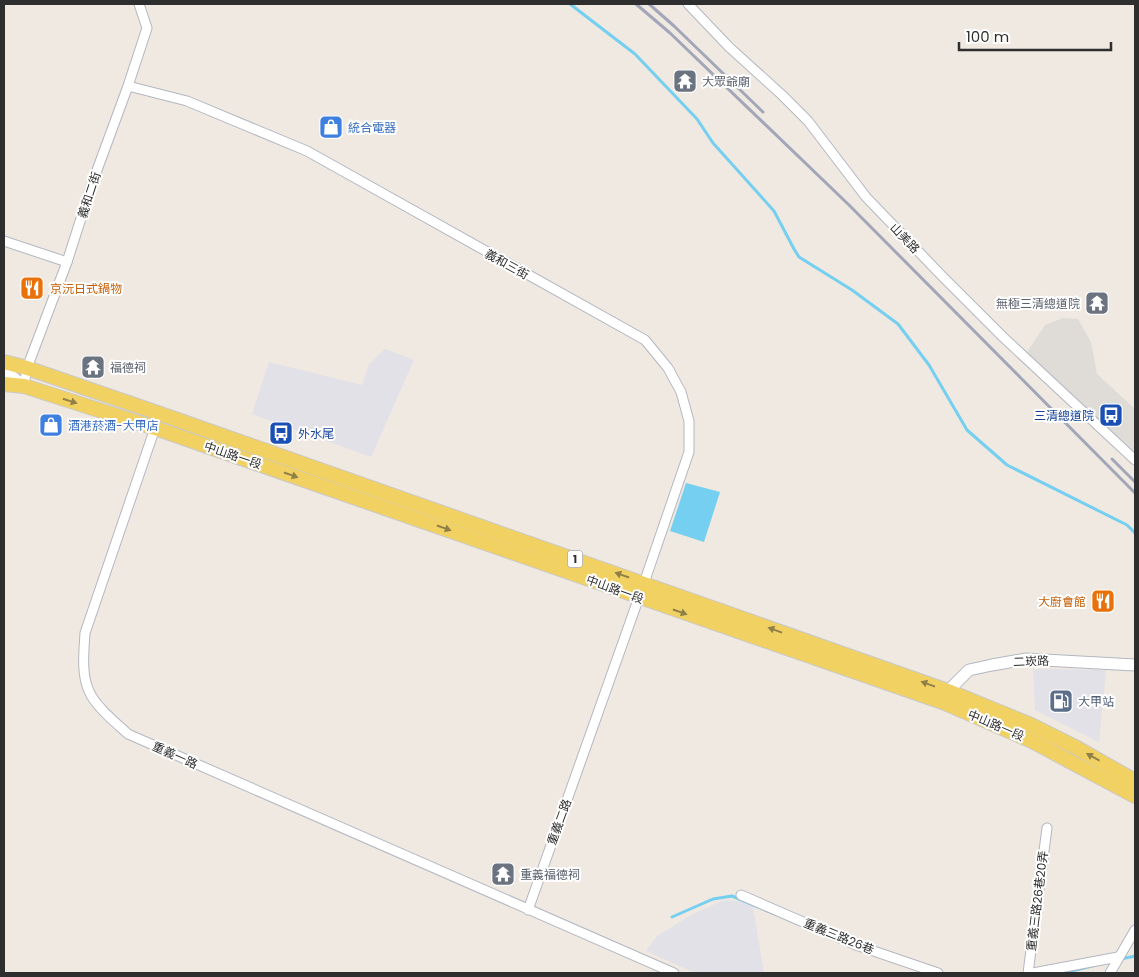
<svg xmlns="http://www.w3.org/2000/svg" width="1139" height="977" viewBox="0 0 1139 977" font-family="Poppins,'Noto Sans TC',sans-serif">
<rect width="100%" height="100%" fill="#efe9e1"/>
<g fill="#e3e1e8">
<path d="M385,349L414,360L371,457L252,414L269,362L362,385L369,364Z"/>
<path d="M1033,669L1106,670L1099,742L1035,710Z"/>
<path d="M724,900L752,902L764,973H695L646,951L657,936L693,914Z"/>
</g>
<path fill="#dfdcd8" d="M1063,318L1078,319L1091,342L1097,374L1135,409V462L1024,357L1045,325Z"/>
<path fill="#75cff0" d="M686,483L720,492L704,542L670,531Z"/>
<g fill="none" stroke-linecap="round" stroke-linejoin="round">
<g stroke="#75cff0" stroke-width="3">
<path d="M570,4L635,54L697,119L713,143L774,211L794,249L799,257L852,290L898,324L929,365L967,430L1007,465L1127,525L1135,533"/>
<path d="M672,917L713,899L732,896L775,914"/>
<path d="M1121,959L1135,956"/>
<path d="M1064,973L1096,965"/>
</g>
<g stroke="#b4b7c1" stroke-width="11">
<g id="minor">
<path d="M688,4L729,47L782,95L808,121L866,197L942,276L1003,337L1135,460"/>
<path d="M128,86L187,101L307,151L645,340L668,368L681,392L689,421V452L644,583L528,910"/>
<path d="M4,241L67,262"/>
<path d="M24,386L27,368L67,262L93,181L128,86L147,28L139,4"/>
<path d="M155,428L85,633C84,651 81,674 89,691C95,706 116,723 128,734L674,973"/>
<path d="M741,895L856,945L938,973"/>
<path d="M1028,973L1047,828"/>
<path d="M1033,973L1118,957"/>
<path d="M1110,973L1135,930"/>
</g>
</g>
<g stroke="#b4b7c1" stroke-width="13">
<g id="tertiary">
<path d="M4,370L24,386"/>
<path d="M946,699L948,691L969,670L992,665L1026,659L1135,665"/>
</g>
</g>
<g stroke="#c9c9c9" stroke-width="16">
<g id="primary">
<path d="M4,362L27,368L158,413L948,691L1031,725L1077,748L1135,781"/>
<path d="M4,384L24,386L155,428L945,703L1032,741L1135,796"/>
</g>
</g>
<use href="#minor" stroke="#fff" stroke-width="9"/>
<use href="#tertiary" stroke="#fff" stroke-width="11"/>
<use href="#primary" stroke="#f2d163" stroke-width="14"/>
<g stroke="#a3a6b8" stroke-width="3">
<path d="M636,4L670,33L849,205L1135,493"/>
<path d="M649,4L674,26L763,112"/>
<path d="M1112,459L1135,482"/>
</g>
</g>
<defs><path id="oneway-solid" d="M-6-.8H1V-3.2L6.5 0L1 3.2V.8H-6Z" transform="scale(1.25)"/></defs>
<g fill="#908048">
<use href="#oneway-solid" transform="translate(70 401) rotate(18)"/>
<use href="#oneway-solid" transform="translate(291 475) rotate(19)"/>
<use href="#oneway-solid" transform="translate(444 528) rotate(19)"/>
<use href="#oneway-solid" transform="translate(622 575) rotate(-161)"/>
<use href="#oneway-solid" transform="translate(680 612) rotate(19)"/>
<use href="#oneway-solid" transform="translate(775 630) rotate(-160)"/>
<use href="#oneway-solid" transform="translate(928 684) rotate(-160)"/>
<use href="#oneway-solid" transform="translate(1093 757) rotate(-151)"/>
</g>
<defs>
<g id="temple-square" transform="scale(1.25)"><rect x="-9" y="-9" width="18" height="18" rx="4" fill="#6b7280" stroke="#fff"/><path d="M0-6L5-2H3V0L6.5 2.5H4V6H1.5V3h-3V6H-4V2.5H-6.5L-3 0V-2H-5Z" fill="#fff"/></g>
<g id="shop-square" transform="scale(1.25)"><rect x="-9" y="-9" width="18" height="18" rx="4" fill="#3f7fe0" stroke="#fff"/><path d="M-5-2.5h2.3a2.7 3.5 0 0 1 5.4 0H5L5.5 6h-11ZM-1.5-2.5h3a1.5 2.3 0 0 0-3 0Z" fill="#fff"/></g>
<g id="restaurant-square" transform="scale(1.25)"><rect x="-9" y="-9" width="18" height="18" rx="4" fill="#e8710a" stroke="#fff"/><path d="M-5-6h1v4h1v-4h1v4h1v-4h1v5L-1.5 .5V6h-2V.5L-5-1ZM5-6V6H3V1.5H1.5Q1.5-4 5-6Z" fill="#fff"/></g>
<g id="bus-square" transform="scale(1.25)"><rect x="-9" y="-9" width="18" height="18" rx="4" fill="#1a4fb4" stroke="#fff"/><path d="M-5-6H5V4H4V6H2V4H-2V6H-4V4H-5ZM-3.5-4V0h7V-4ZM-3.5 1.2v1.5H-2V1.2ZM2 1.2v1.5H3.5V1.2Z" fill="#fff"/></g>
<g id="fuel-square" transform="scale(1.25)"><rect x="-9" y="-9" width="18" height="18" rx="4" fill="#5c6f8a" stroke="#fff"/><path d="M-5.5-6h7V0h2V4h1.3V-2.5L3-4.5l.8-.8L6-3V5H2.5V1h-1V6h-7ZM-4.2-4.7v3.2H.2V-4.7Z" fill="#fff"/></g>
</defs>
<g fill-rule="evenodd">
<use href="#temple-square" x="685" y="81"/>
<use href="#shop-square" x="331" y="127"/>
<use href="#restaurant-square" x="32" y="288"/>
<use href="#temple-square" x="1097" y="303"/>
<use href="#temple-square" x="93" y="367"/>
<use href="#bus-square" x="1111" y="415"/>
<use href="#shop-square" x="51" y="425"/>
<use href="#bus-square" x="281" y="433"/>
<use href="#restaurant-square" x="1103" y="601"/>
<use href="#fuel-square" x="1061" y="701"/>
<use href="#temple-square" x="503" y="874"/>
</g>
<g text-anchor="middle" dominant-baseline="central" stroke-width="4" stroke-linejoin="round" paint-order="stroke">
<rect fill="#fff" stroke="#6d6d6d" stroke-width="1" x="567.5" y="550.5" width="15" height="17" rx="4"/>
<g font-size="11" font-weight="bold" fill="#2e2e2e">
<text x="575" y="559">1</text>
</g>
<g font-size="12" fill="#5b616d" stroke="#fff" text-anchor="start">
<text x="702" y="81">大眾爺廟</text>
<text x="1080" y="303" text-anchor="end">無極三清總道院</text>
<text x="110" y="367">福德祠</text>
<text x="520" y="874">重義福德祠</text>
</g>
<g font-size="12" fill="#366cbe" stroke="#fff" text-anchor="start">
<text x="348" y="127">統合電器</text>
<text x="68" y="425">酒港菸酒-大甲店</text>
</g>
<g font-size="12" fill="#2e2e2e" stroke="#fff">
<text transform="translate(89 195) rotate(-72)">義和二街</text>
<text transform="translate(905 238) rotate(46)">山美路</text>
<text transform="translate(507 264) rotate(29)">義和三街</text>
<text transform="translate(233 455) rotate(19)">中山路一段</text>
<text transform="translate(615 589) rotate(20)">中山路一段</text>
<text transform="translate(1031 661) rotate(-2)">二崁路</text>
<text transform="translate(996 725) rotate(23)">中山路一段</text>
<text transform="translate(175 755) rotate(24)">重義一路</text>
<text transform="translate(559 822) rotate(-70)">重義二路</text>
<text transform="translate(1037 901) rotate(-83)">重義三路26巷20弄</text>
<text transform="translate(839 936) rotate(22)">重義三路26巷</text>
</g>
<g font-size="12" fill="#c56008" stroke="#fff" text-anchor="start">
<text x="50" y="288">京沅日式鍋物</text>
<text x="1086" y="601" text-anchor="end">大廚會館</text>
</g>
<g font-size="12" fill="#164399" stroke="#fff" text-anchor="end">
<text x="1094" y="415">三清總道院</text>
<text x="298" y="433" text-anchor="start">外水尾</text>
</g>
<g font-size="12" fill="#4e5e75" stroke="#fff" text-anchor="start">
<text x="1078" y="701">大甲站</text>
</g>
</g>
<rect width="1139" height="977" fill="none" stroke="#2e2e2e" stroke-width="10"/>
<path d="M959 42v8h152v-8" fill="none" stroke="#2e2e2e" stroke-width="2.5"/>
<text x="966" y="42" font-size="15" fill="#2e2e2e" stroke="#ffffff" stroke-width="4" paint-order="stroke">100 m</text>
</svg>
